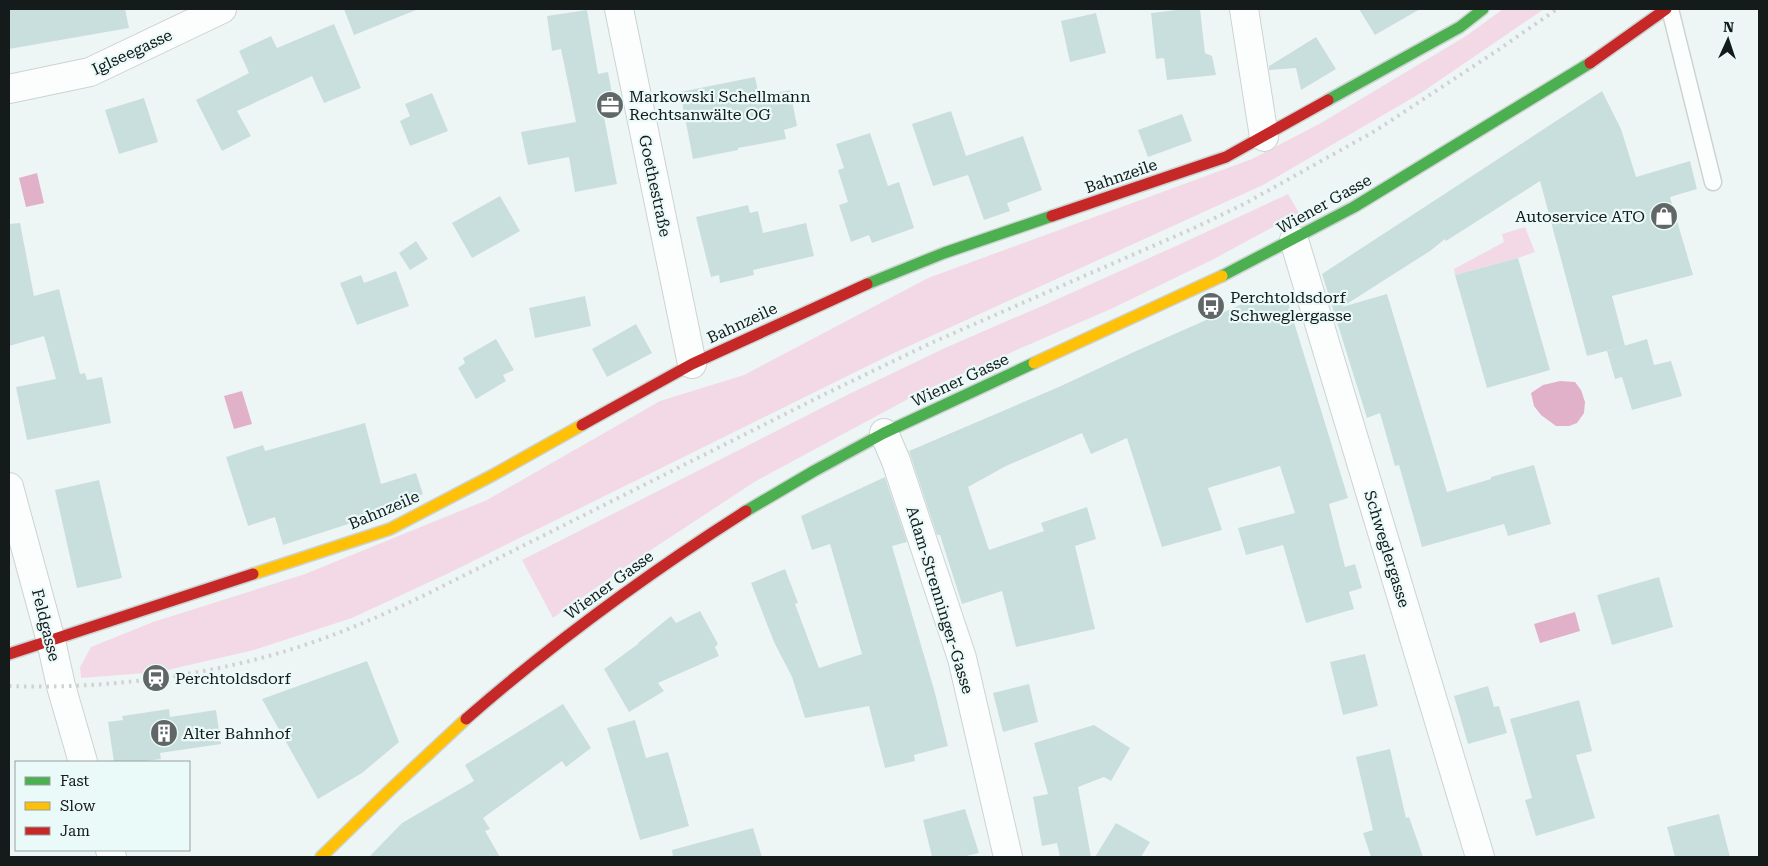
<svg xmlns="http://www.w3.org/2000/svg" width="1768" height="866" viewBox="0 0 1768 866" font-family="'Roboto Serif',serif">
<rect width="100%" height="100%" fill="#eef6f5"/>
<g fill="#f3d9e6">
<path d="M1503,9H1544L1421,93L1263,185L894,353L449,573L352,618L254,650L159,672L81,678L80,667L91,647L153,622L305,574L487,500L660,401L744,375L928,278L1252,159L1321,123L1466,36Z"/>
<path d="M1288,194L1299,213L1212,260L1113,308L923,391L756,481L631,563L553,618L522,560L849,394L947,347L1042,306L1176,246Z"/>
<path d="M1525,227L1535,252L1518,258L1455,275L1454,269L1504,242L1502,234Z"/>
</g>
<g fill="#e1b1ca">
<path d="M37,173L44,203L26,207L19,178Z"/>
<path d="M1560,381L1575,382L1581,390L1585,402L1584,413L1577,423L1569,426H1556L1541,415L1534,406L1531,393L1543,385Z"/>
<path d="M242,391L252,424L234,429L224,396Z"/>
<path d="M1575,612L1580,631L1540,643L1534,624Z"/>
</g>
<g fill="#c9dfdd">
<path d="M9,9H125L129,28L9,49Z"/>
<path d="M344,9H416V10L354,35Z"/>
<path d="M1186,9H1200L1205,53L1212,56L1216,75L1167,80L1164,58L1156,59L1151,13Z"/>
<path d="M1359,9H1420L1375,35Z"/>
<path d="M587,10L598,74L608,72L615,110L603,112L617,184L575,192L569,157L528,165L521,132L576,122L561,49L552,51L547,16Z"/>
<path d="M1096,13L1106,53L1070,62L1061,21Z"/>
<path d="M334,24L361,88L324,103L312,76L237,111L251,136L222,151L196,100L249,73L239,51L271,36L277,48Z"/>
<path d="M1316,37L1336,69L1301,90L1296,68L1269,70V66Z"/>
<path d="M755,77L759,96L790,90L797,126L784,130L786,139L738,148V150L693,159L680,92Z"/>
<path d="M1602,91L1621,129L1636,177L1690,161L1697,189L1670,197L1693,275L1612,296L1625,346L1587,356L1540,181L1446,241L1445,239L1430,251L1342,307L1387,294L1447,492L1491,479V477L1534,465L1551,524L1508,536L1504,524L1422,547L1399,465L1395,466L1380,413L1367,418L1322,274Z"/>
<path d="M432,93L448,131L410,146L400,121L410,116L405,104Z"/>
<path d="M144,98L158,142L119,154L105,110Z"/>
<path d="M951,111L966,156L1023,136L1042,190L1007,203L1010,211L984,220L968,175L933,186L912,124Z"/>
<path d="M1182,114L1192,141L1148,157L1138,130Z"/>
<path d="M870,133L888,186L899,182L914,228L872,243L869,235L851,242L839,205L848,202L838,170L844,168L836,144Z"/>
<path d="M500,196L520,231L472,258L452,223Z"/>
<path d="M748,205L750,213L758,211L763,233L806,223L814,256L753,270L754,275L720,283L719,275L711,277L696,217Z"/>
<path d="M20,223L34,296L59,289L80,374L85,373L87,380L102,377L111,423L27,440L16,387L56,379L44,336L9,346V224Z"/>
<path d="M416,241L428,259L410,270L399,253Z"/>
<path d="M1518,258L1550,370L1487,388L1455,275Z"/>
<path d="M396,271L409,306L357,325L340,283L361,275L364,283Z"/>
<path d="M1265,294L1286,296L1348,498L1329,504L1345,567L1355,564L1362,588L1349,592L1354,609L1306,623L1283,545L1246,555L1238,528L1295,513L1280,466L1208,488L1222,530L1162,547L1127,438L1091,454L1082,433L1006,466L968,487L989,550L1044,531L1041,523L1087,507L1096,539L1075,546L1095,629L1016,647L1002,591L962,604L940,535H937L909,451L1061,386L1136,351Z"/>
<path d="M585,296L591,326L535,338L529,308Z"/>
<path d="M636,324L652,353L607,377L592,349Z"/>
<path d="M496,339L514,370L503,375L506,381L476,399L458,368L465,363L463,358Z"/>
<path d="M1647,339L1654,365L1671,361L1682,396L1632,410L1622,377L1615,379L1607,351Z"/>
<path d="M365,423L381,484L416,473L423,494L400,506L369,516L370,517L283,545L275,517L248,526L226,457L263,445L265,451Z"/>
<path d="M885,477L907,542L892,546L935,693L948,746L914,755L915,761L885,768L869,706L805,718L792,677L774,642L751,583L785,569L798,603L795,604L819,668L862,654L830,544L812,550L801,516Z"/>
<path d="M99,480L122,578L77,588L55,490Z"/>
<path d="M1659,577L1673,627L1612,645L1597,595Z"/>
<path d="M700,611L718,644L715,647L719,656L658,683L664,691L629,712L604,669L638,644V643L671,616L676,623Z"/>
<path d="M1365,654L1378,706L1343,715L1330,662Z"/>
<path d="M367,661L399,742L362,773L318,799L262,699Z"/>
<path d="M1029,684L1038,722L1003,732L993,693Z"/>
<path d="M1488,686L1494,707L1499,706L1507,733L1468,744L1454,696Z"/>
<path d="M1579,700L1592,751L1576,755L1595,818L1536,836L1525,800L1532,798L1510,719Z"/>
<path d="M563,704L591,748L566,767L562,761L483,818L490,829L485,831L500,857H369L402,823L474,781L465,765Z"/>
<path d="M169,709L170,717L216,710L221,744L160,753L161,759L138,762H114L108,722L123,720L122,716Z"/>
<path d="M635,720L646,758L668,752L689,826L640,840L607,728Z"/>
<path d="M1094,725L1130,748L1111,781L1104,777L1078,787L1091,857H1060L1057,843L1042,846L1033,797L1048,794L1034,743Z"/>
<path d="M1390,749L1406,818L1409,817L1423,857H1371L1363,833L1373,830L1356,757Z"/>
<path d="M965,809L979,853L962,857H932L923,820Z"/>
<path d="M1719,814L1730,857H1675L1667,827Z"/>
<path d="M1116,823L1150,842L1141,857H1095Z"/>
<path d="M753,828L762,857H673L672,850Z"/>
</g>
<g fill="none" stroke-linecap="round" stroke-linejoin="round">
<g stroke="#ccd3d2" stroke-width="19">
<path id="lane" d="M1670,9L1713,182"/>
</g>
<g stroke="#ccd3d2" stroke-width="30">
<g id="street">
<path d="M619,9L692,364"/>
<path d="M1244,9L1264,137"/>
<path d="M9,89L90,72L222,9"/>
<path d="M1294,240L1480,857"/>
<path d="M884,433L896,461L962,658L1008,857"/>
<path d="M9,487L51,641L61,686L83,762"/>
<path d="M110,850L112,857"/>
</g>
</g>
<g stroke="#ccd3d2" stroke-width="14">
<g id="fast">
<path d="M1328,100L1460,27L1483,9"/>
<path d="M1222,276L1354,207L1590,63"/>
<path d="M867,284L944,253L1052,216"/>
<path d="M746,511L814,471L884,433L1034,363"/>
</g>
</g>
<g stroke="#ccd3d2" stroke-width="14">
<g id="slow">
<path d="M1034,363L1222,276"/>
<path d="M253,574L390,529L493,475L582,425"/>
<path d="M321,857L391,789L466,719"/>
</g>
</g>
<g stroke="#ccd3d2" stroke-width="14">
<g id="jam">
<path d="M1590,63L1666,9"/>
<path d="M1052,216L1226,157L1328,100"/>
<path d="M582,425L692,364L867,284"/>
<path d="M9,654L253,574"/>
<path d="M466,719C554,642 647,574 746,511"/>
</g>
</g>
<use href="#lane" stroke="#fcfefe" stroke-width="16"/>
<use href="#street" stroke="#fcfefe" stroke-width="28"/>
<use href="#fast" stroke="#4caf50" stroke-width="11"/>
<use href="#slow" stroke="#ffc107" stroke-width="11"/>
<use href="#jam" stroke="#c62828" stroke-width="11"/>
<path stroke="#cfd2d1" stroke-width="4" stroke-dasharray="2.5 5" stroke-linecap="butt" d="M9,686C93,689 183,679 265,657C321,642 375,619 427,594L823,395L931,343L1194,228L1244,204L1375,131L1498,50L1557,9"/>
</g>
<defs>
<g id="office-disc" transform="scale(1.4375)"><circle r="9.5" fill="#616767" stroke="#eafaf8"/><path d="M-6-3h4V-5.5h4V-3h4V5H-6ZM-1-4.5V-3h2v-1.5ZM-6 0V1H6V0Z" fill="#fff"/></g>
<g id="shop-disc" transform="scale(1.4375)"><circle r="9.5" fill="#616767" stroke="#eafaf8"/><path d="M-5-2.5h2.3a2.7 3.5 0 0 1 5.4 0H5L5.5 6h-11ZM-1.5-2.5h3a1.5 2.3 0 0 0-3 0Z" fill="#fff"/></g>
<g id="bus-disc" transform="scale(1.4375)"><circle r="9.5" fill="#616767" stroke="#eafaf8"/><path d="M-5-6H5V4H4V6H2V4H-2V6H-4V4H-5ZM-3.5-4V0h7V-4ZM-3.5 1.2v1.5H-2V1.2ZM2 1.2v1.5H3.5V1.2Z" fill="#fff"/></g>
<g id="station-disc" transform="scale(1.4375)"><circle r="9.5" fill="#616767" stroke="#eafaf8"/><path d="M-3-6H3Q5-6 5-4V2Q5 4 3 4L4.5 6H3L1.5 4h-3L-3 6H-4.5L-3 4Q-5 4-5 2V-4Q-5-6-3-6ZM-3.5-4v3h7v-3ZM-3.5 1v1.5H-2V1ZM2 1v1.5H3.5V1Z" fill="#fff"/></g>
<g id="building-disc" transform="scale(1.4375)"><circle r="9.5" fill="#616767" stroke="#eafaf8"/><path d="M-4-6H4V6H1V3H-1V6H-4ZM-2.5-4.3h1.7v1.8h-1.7ZM.8-4.3h1.7v1.8H.8ZM-2.5-1h1.7V.8h-1.7ZM.8-1h1.7V.8H.8Z" fill="#fff"/></g>
</defs>
<g fill-rule="evenodd">
<use href="#office-disc" x="610" y="105"/>
<use href="#shop-disc" x="1664" y="216"/>
<use href="#bus-disc" x="1211" y="306"/>
<use href="#station-disc" x="156" y="678"/>
<use href="#building-disc" x="164" y="733"/>
</g>
<g text-anchor="middle" dominant-baseline="central" stroke-width="4.5" stroke-linejoin="round" paint-order="stroke">
<g font-size="16" fill="#151a1a" stroke="#eafaf8">
<text transform="translate(132 52) rotate(-25)">Iglseegasse</text>
<text transform="translate(1121 176) rotate(-19)">Bahnzeile</text>
<text transform="translate(655 186) rotate(78)">Goethestraße</text>
<text transform="translate(1324 204) rotate(-29)">Wiener Gasse</text>
<text transform="translate(742 323) rotate(-25)">Bahnzeile</text>
<text transform="translate(960 380) rotate(-25)">Wiener Gasse</text>
<text transform="translate(384 510) rotate(-23)">Bahnzeile</text>
<text transform="translate(1387 549) rotate(73)">Schweglergasse</text>
<text transform="translate(609 585) rotate(-36)">Wiener Gasse</text>
<text transform="translate(940 600) rotate(73)">Adam-Strenninger-Gasse</text>
<text transform="translate(46 625) rotate(76)">Feldgasse</text>
</g>
<g font-size="16" fill="#151a1a" stroke="#eafaf8" text-anchor="start">
<text x="629" y="96">Markowski Schellmann<tspan x="629" dy="18">Rechtsanwälte OG</tspan></text>
<text x="1645" y="216" text-anchor="end">Autoservice ATO</text>
<text x="1230" y="297">Perchtoldsdorf<tspan x="1230" dy="18">Schweglergasse</tspan></text>
<text x="175" y="678">Perchtoldsdorf</text>
<text x="183" y="733">Alter Bahnhof</text>
</g>
</g>
<rect width="1768" height="866" fill="none" stroke="#151a1a" stroke-width="20"/>
<rect x="15" y="761" width="175" height="90" fill="#eafaf8" stroke="#95a09f"/>
<rect x="25" y="777" width="25" height="8" fill="#4caf50" stroke="#95a09f"/>
<text x="60" y="786" font-size="15" fill="#151a1a">Fast</text>
<rect x="25" y="802" width="25" height="8" fill="#ffc107" stroke="#95a09f"/>
<text x="60" y="811" font-size="15" fill="#151a1a">Slow</text>
<rect x="25" y="827" width="25" height="8" fill="#c62828" stroke="#95a09f"/>
<text x="60" y="836" font-size="15" fill="#151a1a">Jam</text>
<g transform="translate(1728 40) rotate(3)" stroke="#eafaf8" stroke-width="4" paint-order="stroke">
<path d="M0-4L9 19L0 12L-9 19Z" fill="#151a1a"/>
<text y="-8" font-size="14" font-weight="bold" text-anchor="middle" fill="#151a1a">N</text>
</g>
</svg>
